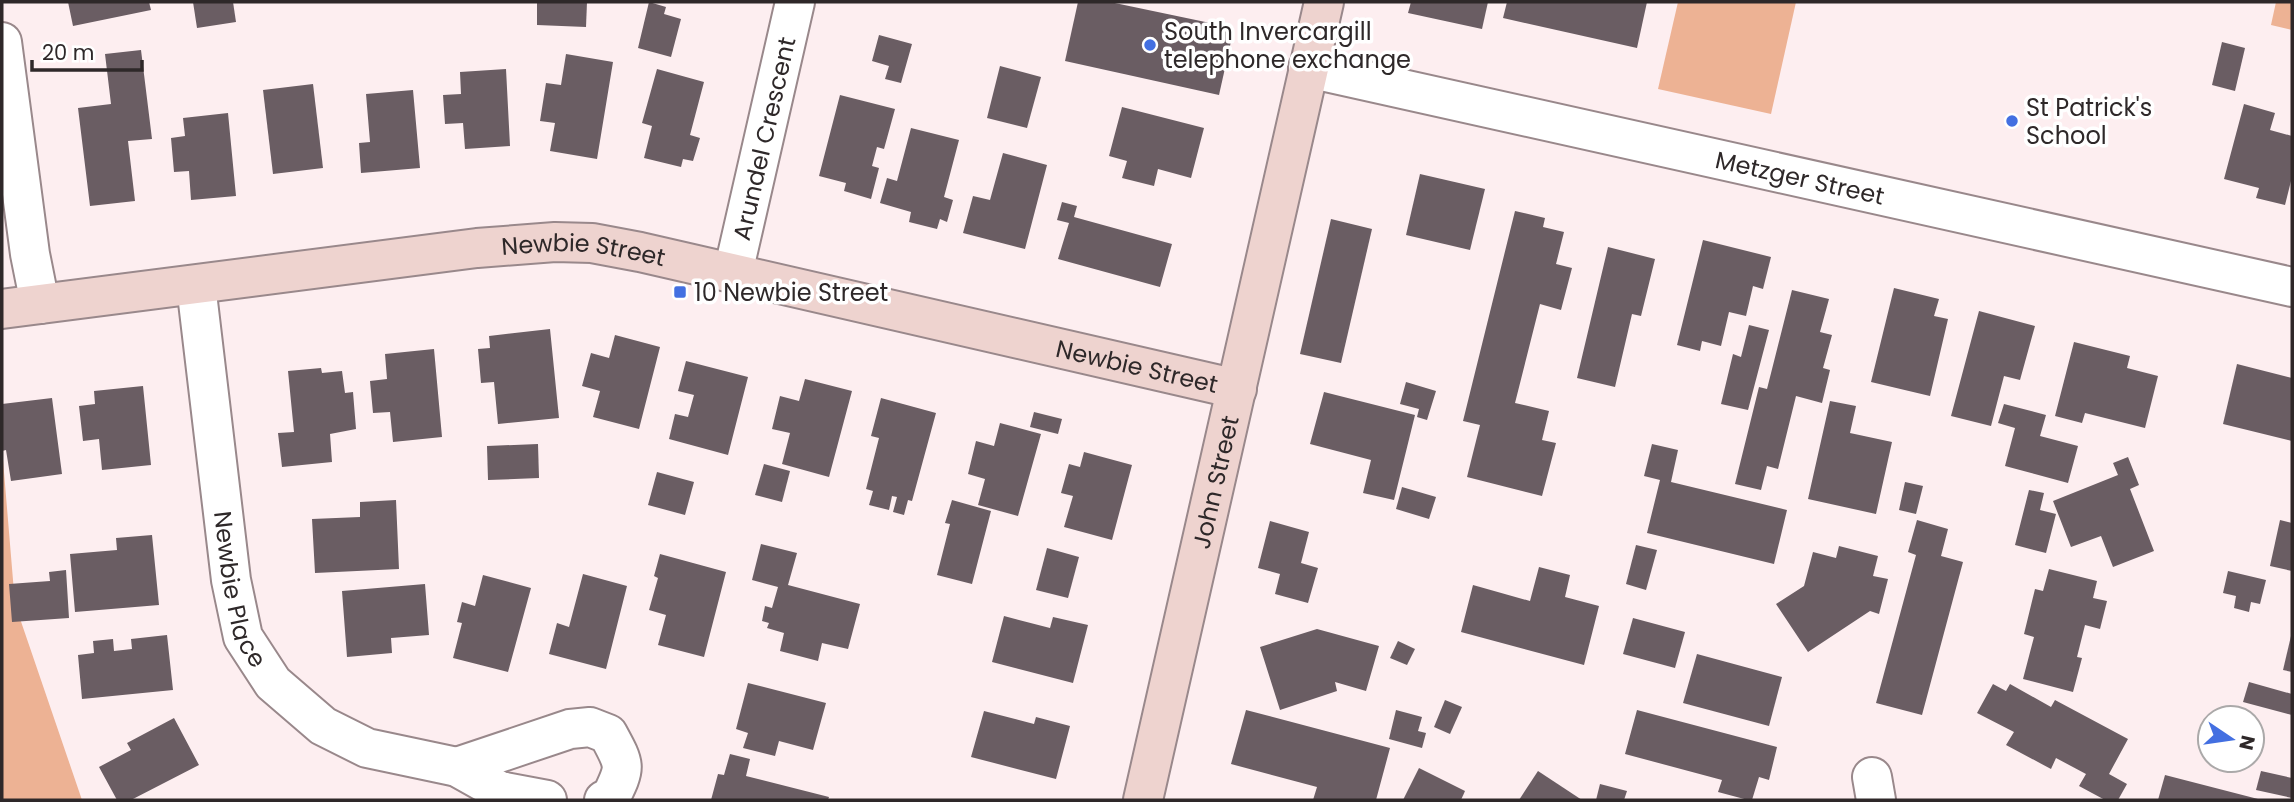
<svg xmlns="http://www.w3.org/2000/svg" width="2294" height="802" viewBox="0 0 2294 802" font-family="Poppins,sans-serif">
<rect width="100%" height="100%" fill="#fdeef0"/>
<g fill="#edb294">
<path d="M1678,2H1796L1771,114L1658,89Z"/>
<path d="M2276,2H2292V30L2271,25Z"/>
<path d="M2,448L15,604L82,800H2Z"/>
</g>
<g fill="#6a5d63">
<path d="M68,2H149L151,10L73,26Z"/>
<path d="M193,2H233L236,22L197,28Z"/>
<path d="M537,2H587L586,27L537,25Z"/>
<path d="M649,2L666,7L664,14L681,19L671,57L638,48Z"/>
<path d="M1078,2H1110L1234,28L1219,95L1065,61Z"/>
<path d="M1411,2H1488L1482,29L1408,13Z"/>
<path d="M1507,2H1647L1637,48L1503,18Z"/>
<path d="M879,35L912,44L901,83L885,79L889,66L872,61Z"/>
<path d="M2222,42L2245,48L2235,91L2212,85Z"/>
<path d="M141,50L152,139L128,141L135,201L90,206L78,108L111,104L105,54Z"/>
<path d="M566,54L613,62L597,159L550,151L555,123L540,121L546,83L561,85Z"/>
<path d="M1000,66L1041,77L1027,128L987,118Z"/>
<path d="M506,69L510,146L465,149L463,123L445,124L443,95L461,94L460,72Z"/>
<path d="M657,69L704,82L690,135L700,138L693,161L683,159L681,167L644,158L652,126L642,123Z"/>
<path d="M313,84L323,168L273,174L263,90Z"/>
<path d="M413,90L420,168L361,173L359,143L370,142L366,94Z"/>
<path d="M840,95L895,109L884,149L877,147L872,166L879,168L871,199L844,191L846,183L819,176Z"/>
<path d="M2244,104L2275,113L2270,130L2292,136V177L2285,205L2256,198L2259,188L2224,179Z"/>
<path d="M1122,107L1204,128L1191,178L1158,169L1154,186L1122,178L1127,161L1109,156Z"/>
<path d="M228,113L236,196L191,200L189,171L174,172L171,138L185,136L183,118Z"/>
<path d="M911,128L959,140L944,197L953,200L947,222L940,219L937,229L909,222L911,212L880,203L887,178L897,181Z"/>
<path d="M1003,153L1047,165L1025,249L963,233L973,196L990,200Z"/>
<path d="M1420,174L1485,189L1470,250L1406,235Z"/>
<path d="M1062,202L1077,206L1074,217L1172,244L1160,287L1058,259L1069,223L1057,220Z"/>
<path d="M1515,211L1545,218L1543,227L1564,232L1556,264L1572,268L1561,310L1540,304L1515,403L1549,411L1542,440L1556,443L1542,496L1467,477L1480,425L1463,421Z"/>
<path d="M1331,219L1372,229L1341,363L1300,354Z"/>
<path d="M1703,240L1771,257L1763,289L1753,286L1746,316L1729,312L1721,346L1702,341L1700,351L1677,345Z"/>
<path d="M1608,247L1655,259L1641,316L1632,314L1615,387L1577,378Z"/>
<path d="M1894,288L1939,299L1934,316L1948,319L1930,396L1871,382Z"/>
<path d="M1792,290L1829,299L1820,332L1832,335L1823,368L1830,370L1822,403L1796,396L1778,469L1767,466L1761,490L1735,484L1759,387L1767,389Z"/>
<path d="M1979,311L2035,326L2020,380L2004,376L1991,426L1951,416Z"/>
<path d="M1749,325L1769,330L1748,410L1721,404L1733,354L1741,357Z"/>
<path d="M550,329L559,418L498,424L494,382L481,383L478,349L490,348L489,336Z"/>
<path d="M615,335L660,347L639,429L593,417L600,391L582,386L591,353L609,358Z"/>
<path d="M2074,342L2130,356L2127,368L2158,376L2145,428L2085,413L2082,423L2055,416Z"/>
<path d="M434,349L442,437L393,442L390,412L373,413L370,381L387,379L385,354Z"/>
<path d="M686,361L748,377L728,455L669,439L675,414L688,417L694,395L678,391Z"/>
<path d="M2237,364L2292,378V441L2223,424Z"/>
<path d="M321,368L322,373L342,371L345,393L353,392L356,429L330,434L332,462L282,467L278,433L294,432L288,371Z"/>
<path d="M805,379L852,391L829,477L782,464L790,433L772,429L780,396L799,401Z"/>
<path d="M1406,382L1436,391L1427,420L1417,417L1419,409L1400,404Z"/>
<path d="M143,386L151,465L102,470L99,439L83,441L79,406L95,404L94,391Z"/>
<path d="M1324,392L1415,415L1394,500L1363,493L1371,460L1310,444Z"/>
<path d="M52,398L62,474L11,481L6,450L2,451V404Z"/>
<path d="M881,398L936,413L912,501L908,500L904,515L893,512L897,497L892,496L889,510L869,505L873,491L866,489L879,438L871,436Z"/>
<path d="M1830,401L1856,406L1850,433L1892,442L1876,514L1808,499Z"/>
<path d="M2004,404L2046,415L2040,436L2078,446L2068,483L2005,466L2015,428L1998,423Z"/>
<path d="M1034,412L1062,419L1058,434L1030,427Z"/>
<path d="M1000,423L1041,434L1018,516L978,505L985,479L968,474L976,441L994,446Z"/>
<path d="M538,444L539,478L488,480L487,446Z"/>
<path d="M1652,444L1678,450L1671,482L1787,510L1774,564L1647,533L1660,480L1644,476Z"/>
<path d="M1084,452L1132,465L1112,540L1064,527L1073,496L1061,493L1069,464L1080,467Z"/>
<path d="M2128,457L2139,485L2130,489L2154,551L2113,567L2101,536L2071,547L2053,501L2118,475L2113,463Z"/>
<path d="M764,464L790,471L782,502L755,495Z"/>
<path d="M657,472L694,482L685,515L648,505Z"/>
<path d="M1905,482L1923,486L1916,514L1899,510Z"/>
<path d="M1402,487L1436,497L1429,519L1396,509Z"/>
<path d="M2029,490L2044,493L2040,510L2056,514L2046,553L2015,545Z"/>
<path d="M396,500L399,569L315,573L312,519L360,517V502Z"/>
<path d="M952,500L991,511L972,584L937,575L950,524L945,523Z"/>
<path d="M1917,520L1948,529L1941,556L1963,562L1922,715L1876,703L1916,555L1908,552Z"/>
<path d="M2280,520L2292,523V571L2270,566Z"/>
<path d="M1270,521L1309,532L1301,563L1318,568L1308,603L1275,594L1280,574L1258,568Z"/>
<path d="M152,535L159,605L75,612L70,554L117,550L116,538Z"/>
<path d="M761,544L797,553L788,585L860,604L848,649L822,643L818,661L780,651L784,633L767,628L769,623L762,621L765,606L772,608L778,587L752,580Z"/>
<path d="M1636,545L1657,550L1646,590L1626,584Z"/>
<path d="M1839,546L1878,556L1873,576L1888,579L1879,614L1870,611L1808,652L1776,604L1804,586L1813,552L1836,558Z"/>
<path d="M1047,548L1079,557L1068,598L1036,590Z"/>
<path d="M660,554L726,572L704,657L658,645L666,615L649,610L658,578L654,576Z"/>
<path d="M1539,567L1570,575L1565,597L1599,606L1584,665L1461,632L1473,585L1530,601Z"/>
<path d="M2049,569L2097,581L2093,598L2107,601L2100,629L2085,625L2077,657L2082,658L2073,692L2023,679L2034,637L2024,634L2035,589L2043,591Z"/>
<path d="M66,570L69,618L12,622L9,584L50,581L49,572Z"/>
<path d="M2228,571L2266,580L2260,604L2251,602L2249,612L2234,608L2236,596L2223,593Z"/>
<path d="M583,574L627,586L606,669L549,654L557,623L569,627Z"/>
<path d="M483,575L531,588L508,672L453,658L462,623L457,622L462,602L475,606Z"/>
<path d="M425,584L429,635L391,638L392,653L347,657L342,591Z"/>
<path d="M1004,616L1050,628L1053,617L1088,625L1073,683L992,662Z"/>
<path d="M1633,618L1685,632L1675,668L1623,654Z"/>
<path d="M1317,629L1379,646L1366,691L1335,682L1337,691L1280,710L1260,647Z"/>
<path d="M167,635L173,690L82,699L78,655L94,653L93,641L113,639L114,651L132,649L131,639Z"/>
<path d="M2291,636H2292V672L2283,670Z"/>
<path d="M1398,641L1415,649L1407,665L1390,658Z"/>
<path d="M1697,654L1782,677L1769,726L1683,703Z"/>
<path d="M2249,682L2292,694V715L2243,702Z"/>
<path d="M748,683L826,703L813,750L779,741L775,756L743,748L748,733L736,729Z"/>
<path d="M1993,684L2006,691L2010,684L2051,707L2055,700L2128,739L2109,774L2127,784L2118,800H2105L2079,786L2086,774L2056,758L2051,769L2006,745L2014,732L1977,713Z"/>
<path d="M1445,700L1462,707L1450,734L1434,727Z"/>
<path d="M1246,710L1390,748L1376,800H1313L1317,787L1231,764Z"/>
<path d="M1396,710L1422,717L1418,731L1426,733L1422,748L1389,739Z"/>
<path d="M1637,710L1777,747L1769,780L1759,777L1752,800H1748L1718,792L1722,780L1625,754Z"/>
<path d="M984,711L1034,724L1036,717L1070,726L1056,779L971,757Z"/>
<path d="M174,718L199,765L131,800H117L99,767L131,750L127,743Z"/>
<path d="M730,754L750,759L746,776L829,797L828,800H711L718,774L724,775Z"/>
<path d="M1419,768L1465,791L1461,800H1403Z"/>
<path d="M1538,771L1582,800H1519Z"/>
<path d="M2261,771L2292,778V798L2256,790Z"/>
<path d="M2165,775L2258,799V800H2158Z"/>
<path d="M1600,784L1627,791L1624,800H1596Z"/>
</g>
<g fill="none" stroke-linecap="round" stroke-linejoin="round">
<g stroke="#99888b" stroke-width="42">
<g id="street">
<path d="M2,42L30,254L40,304"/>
<path id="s1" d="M1308,68L2292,287"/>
<path id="s2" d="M733,273L795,2"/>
<path id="s3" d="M196,285L231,580L243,637L273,683L323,726L367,748L457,767L500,791L547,800"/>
<path d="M457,767L570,729L590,727L608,734C626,767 626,766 610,799L604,800"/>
<path d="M1872,777L1876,800"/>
</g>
</g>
<g stroke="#99888b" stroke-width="42">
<g id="secondary">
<path id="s4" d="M2,309L477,248L555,242L592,243L640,252L1237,389"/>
<path id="s5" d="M1143,800L1324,2"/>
</g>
</g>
<use href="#street" stroke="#fff" stroke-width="38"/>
<use href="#secondary" stroke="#eed3cf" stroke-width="38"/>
</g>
<g fill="#436fe1" stroke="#fff" stroke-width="2.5">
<circle cx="1150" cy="45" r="7"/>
<circle cx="2012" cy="121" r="7"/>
<rect x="673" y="285" width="14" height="14" rx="3.5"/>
</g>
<g text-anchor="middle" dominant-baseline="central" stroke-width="7" stroke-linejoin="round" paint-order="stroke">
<g font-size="24" fill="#2e2829" stroke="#fff" text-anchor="start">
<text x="1164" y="31">South Invercargill<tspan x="1164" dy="28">telephone exchange</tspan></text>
<text x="2026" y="107">St Patrick's<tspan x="2026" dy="28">School</tspan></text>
<text x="694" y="292">10 Newbie Street</text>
</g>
<g font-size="24" fill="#2e2829" stroke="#fff">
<text stroke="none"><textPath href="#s2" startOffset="138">Arundel Crescent</textPath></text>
<text stroke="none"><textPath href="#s1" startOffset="504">Metzger Street</textPath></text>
<text stroke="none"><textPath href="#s4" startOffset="586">Newbie Street</textPath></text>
<text stroke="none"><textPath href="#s4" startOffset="1153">Newbie Street</textPath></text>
<text stroke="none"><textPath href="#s5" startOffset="326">John Street</textPath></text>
<text stroke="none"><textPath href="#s3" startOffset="308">Newbie Place</textPath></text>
</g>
</g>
<rect width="2294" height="802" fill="none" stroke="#2e2829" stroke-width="7"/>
<g transform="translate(2231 739) rotate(103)"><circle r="33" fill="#ffffff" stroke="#aba9a9" stroke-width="2"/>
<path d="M0-5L12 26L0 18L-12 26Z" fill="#436fe1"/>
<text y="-10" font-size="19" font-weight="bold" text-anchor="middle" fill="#2e2829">N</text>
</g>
<path d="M32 60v10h110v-10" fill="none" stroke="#2e2829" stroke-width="3.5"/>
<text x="42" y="60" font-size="21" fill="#2e2829" stroke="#ffffff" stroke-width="5" paint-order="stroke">20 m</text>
</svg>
